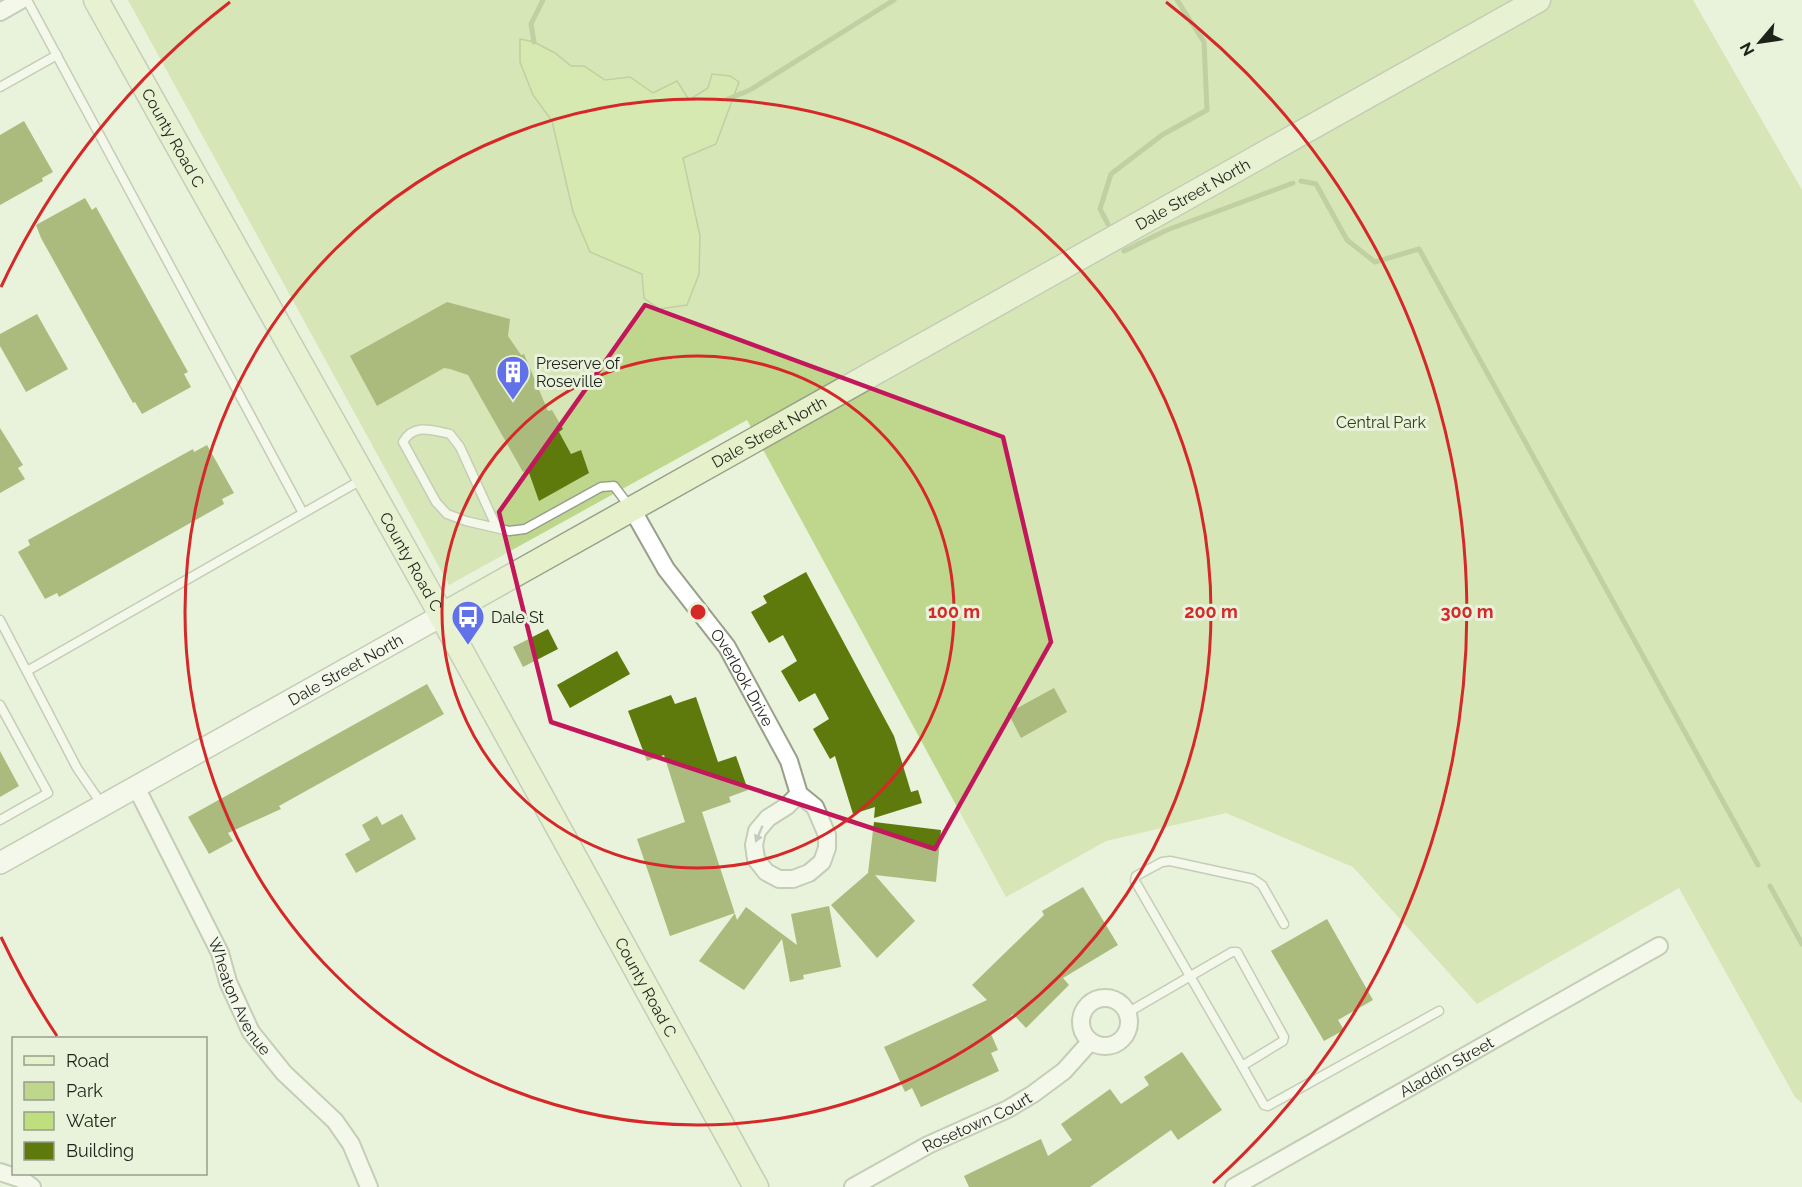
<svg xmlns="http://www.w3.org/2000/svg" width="1802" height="1187" viewBox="0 0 1802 1187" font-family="Raleway,sans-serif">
<rect width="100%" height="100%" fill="#e9f2da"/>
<path fill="#bed78d" d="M128,0H1693L1802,190V1103L1795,1097L1679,888L1477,1004L1353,867L1226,813L1106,841L1006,897L747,420L449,585Z"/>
<path fill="#bfde7d" stroke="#8fa65f" stroke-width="1.5" d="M520,39L534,42L555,53L571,66H584L605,80L630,77L653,93L677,81L689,100L708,88L712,74L730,76L739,82L716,144L683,158L700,236L699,274L687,305L659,309L644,298L642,274L590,252L573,212L552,121L533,95L520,62Z"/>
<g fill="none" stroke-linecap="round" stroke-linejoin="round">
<g stroke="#8fa65f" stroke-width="5">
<path d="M534,42L531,24L543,0"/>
<path d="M728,99L750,90L894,0"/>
<path d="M1301,181L1316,184L1347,240L1375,262L1419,249L1758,865"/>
<path d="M1108,224L1100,209L1111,174L1162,135L1207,110L1204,42L1177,0"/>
<path d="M1124,251L1167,230L1293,183"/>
<path d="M1770,886L1802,944"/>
</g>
</g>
<g fill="#5e790c">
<path d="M24,121L53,172L42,178L43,181L0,205V135Z"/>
<path d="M85,198L92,210L96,207L188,372L184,374L191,387L142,414L135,402L133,403L41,238L36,225Z"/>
<path d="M447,302L510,319L508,336L521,355L524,354L548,411L552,410L563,429L559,432L571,454L581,450L589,473L539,501L528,470L523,472L468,375L450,369L444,368L377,406L350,356Z"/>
<path d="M37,314L68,369L26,392L0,346V334Z"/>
<path d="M0,428L23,465L18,468L25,479L0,493Z"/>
<path d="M207,445L234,493L222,499L224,504L59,597L57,593L45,599L18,552L30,545L28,540L193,449L194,452Z"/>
<path d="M806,572L894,736L911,792L918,790L922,803L874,818L875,807L853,814L835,756L830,759L813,729L829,719L815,693L799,702L781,671L797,661L783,635L769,643L751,612L767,603L763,596Z"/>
<path d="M548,629L558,649L523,667L513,647Z"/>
<path d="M617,651L630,674L570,708L557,685Z"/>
<path d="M427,684L444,714L279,806L281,809L228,833L233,841L209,854L188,817Z"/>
<path d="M1054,688L1067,712L1021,738L1008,713Z"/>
<path d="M671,695L675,704L696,697L718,762L736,756L748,790L729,797L731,802L702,812L737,920L746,907L797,945L791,914L829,906L841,967L803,975L804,979L790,982L782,939L744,990L699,961L735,913L670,936L637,839L685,822L664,755L647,761L628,711Z"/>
<path d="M0,751L19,786L0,797Z"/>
<path d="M402,814L416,839L356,873L345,854L370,840L362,825L377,816L382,825Z"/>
<path d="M874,822L941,830L936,882L875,875L915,921L877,958L831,905L868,873Z"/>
<path d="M1083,887L1118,945L1063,978L1069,985L1026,1028L1013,1014L991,1034L998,1050L991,1053L999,1071L921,1107L912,1088L905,1092L884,1047L987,1000L972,985L1044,915L1042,911Z"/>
<path d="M1327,919L1373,1000L1338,1020L1344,1030L1324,1041L1271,951Z"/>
<path d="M1182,1052L1222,1110L1178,1140L1171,1130L1090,1187H969L964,1176L1041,1139L1048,1156L1072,1140L1061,1124L1110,1089L1121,1104L1149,1085L1144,1077Z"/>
</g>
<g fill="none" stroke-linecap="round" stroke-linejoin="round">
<g stroke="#98a08a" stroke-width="11">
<g id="service">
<path d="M27,0L303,513"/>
<path d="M0,87L57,55"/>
<path d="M497,528L460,447L450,434C432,430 414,423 403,442L436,502L447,514L466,521L509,531L525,529L601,487L614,486L630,507"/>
<path d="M0,620L77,768L103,806"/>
<path d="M27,671L363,479"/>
<path d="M0,705L48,793L0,820"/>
<path d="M1127,1013L1232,952H1237L1284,1037L1283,1041L1242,1066L1264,1105L1268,1106L1439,1011"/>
<path d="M1242,1066L1135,881L1136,876L1162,862L1170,861L1253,879L1262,885L1284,924"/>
</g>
</g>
<g stroke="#98a08a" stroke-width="20">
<g id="minor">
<path d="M0,12L21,0"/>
<path id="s1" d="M632,509L666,569L727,647L789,761L799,794L815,807L827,835V848L822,862L809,873L793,879H779L766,872L756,859L754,845L757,831L768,818L787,806L799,794"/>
<path id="s2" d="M136,787L220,953L228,982L251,1032L284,1073L335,1121L351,1144L369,1187"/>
<circle cx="1105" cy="1022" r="24"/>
<path d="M0,1172L21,1179L32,1187"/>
<path id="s3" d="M853,1187L928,1145L1008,1109L1033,1094L1064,1071L1090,1042"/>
<path id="s4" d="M1234,1187L1659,946"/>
</g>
</g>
<g stroke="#98a08a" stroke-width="24">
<g id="tertiary">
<path id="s5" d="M0,863L441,616"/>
</g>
</g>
<g stroke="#98a08a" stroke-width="27">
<g id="secondary">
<path id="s6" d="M96,0L433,600L756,1187"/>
<path id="s7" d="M441,616L1538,0"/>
</g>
</g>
<use href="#service" stroke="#fff" stroke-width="8"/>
<use href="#minor" stroke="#fff" stroke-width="16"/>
<use href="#tertiary" stroke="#fff" stroke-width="21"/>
<use href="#secondary" stroke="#e6f1cb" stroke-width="24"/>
</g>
<defs><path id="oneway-solid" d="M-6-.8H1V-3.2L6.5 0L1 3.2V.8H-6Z" transform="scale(1.5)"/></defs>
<use fill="#9a9c98" href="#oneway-solid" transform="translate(759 834) rotate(113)"/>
<path d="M0 0H1802V1187H0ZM645,305L1003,437L1051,642L935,849L551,722L499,512Z" fill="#e9f2da" fill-opacity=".55" fill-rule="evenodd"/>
<path fill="none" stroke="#c2185b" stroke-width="4.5" stroke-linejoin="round" d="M645,305L1003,437L1051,642L935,849L551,722L499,512Z"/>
<g fill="none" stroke="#d62828" stroke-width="3">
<circle cx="698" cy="612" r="256"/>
<circle cx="698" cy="612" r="513"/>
<path d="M57 1036A769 769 0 0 1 1 937M1 287A769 769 0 0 1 230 2M1166 2A769 769 0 0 1 1213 1183"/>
</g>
<defs>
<g id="building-pin" transform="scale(1.725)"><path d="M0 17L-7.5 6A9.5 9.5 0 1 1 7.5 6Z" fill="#6071e9" stroke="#e9f2da"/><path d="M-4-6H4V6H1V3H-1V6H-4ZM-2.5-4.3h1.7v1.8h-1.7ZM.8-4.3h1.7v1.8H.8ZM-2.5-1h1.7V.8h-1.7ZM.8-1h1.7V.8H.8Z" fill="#fff"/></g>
<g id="bus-pin" transform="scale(1.725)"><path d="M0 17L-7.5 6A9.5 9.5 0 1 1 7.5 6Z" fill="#6071e9" stroke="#e9f2da"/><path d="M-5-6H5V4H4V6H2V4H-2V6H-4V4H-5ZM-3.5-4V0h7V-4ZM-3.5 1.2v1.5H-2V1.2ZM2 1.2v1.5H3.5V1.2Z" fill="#fff"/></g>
</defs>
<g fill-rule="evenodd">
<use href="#building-pin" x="513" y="372"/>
<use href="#bus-pin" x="468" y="617"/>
</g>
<g text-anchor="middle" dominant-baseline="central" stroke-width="6" stroke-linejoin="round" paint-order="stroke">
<g font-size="16" fill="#1f2219" stroke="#e9f2da">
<text stroke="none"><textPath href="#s6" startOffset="158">County Road C</textPath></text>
<text stroke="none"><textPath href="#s7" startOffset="862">Dale Street North</textPath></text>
<text stroke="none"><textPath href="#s7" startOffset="376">Dale Street North</textPath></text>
<text stroke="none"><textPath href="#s6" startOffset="644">County Road C</textPath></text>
<text stroke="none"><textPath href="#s5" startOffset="396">Dale Street North</textPath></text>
<text stroke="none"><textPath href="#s1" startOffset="202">Overlook Drive</textPath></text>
<text stroke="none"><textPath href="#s6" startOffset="1130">County Road C</textPath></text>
<text stroke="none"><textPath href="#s2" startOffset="234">Wheaton Avenue</textPath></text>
<text stroke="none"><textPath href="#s4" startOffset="244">Aladdin Street</textPath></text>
<text stroke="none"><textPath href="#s3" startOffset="140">Rosetown Court</textPath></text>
</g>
<g font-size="16" fill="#1f2219" stroke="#e9f2da" text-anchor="start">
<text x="536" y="363">Preserve of<tspan x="536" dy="18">Roseville</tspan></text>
<text x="491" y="617">Dale St</text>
</g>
<g font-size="16" fill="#323e16" stroke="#e9f2da">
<text x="1381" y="422">Central Park</text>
</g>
</g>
<circle cx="698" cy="612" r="9" fill="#d62828" stroke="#e9f2da" stroke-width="3"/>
<g font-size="18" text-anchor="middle" font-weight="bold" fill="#d62828" stroke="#e9f2da" stroke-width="6" stroke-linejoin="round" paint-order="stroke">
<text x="954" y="618">100 m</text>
<text x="1211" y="618">200 m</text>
<text x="1467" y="618">300 m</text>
</g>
<rect x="12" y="1037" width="195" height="138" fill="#e9f2da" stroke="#989f8d" stroke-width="1.5"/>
<rect x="24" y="1056" width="30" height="9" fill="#e6f1cb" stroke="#989f8d" stroke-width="1.5"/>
<text x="66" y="1067" font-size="18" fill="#1f2219">Road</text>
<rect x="24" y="1082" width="30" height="18" fill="#bed78d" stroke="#989f8d" stroke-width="1.5"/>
<text x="66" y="1097" font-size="18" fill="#1f2219">Park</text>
<rect x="24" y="1112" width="30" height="18" fill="#bfde7d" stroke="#989f8d" stroke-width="1.5"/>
<text x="66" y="1127" font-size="18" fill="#1f2219">Water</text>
<rect x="24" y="1142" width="30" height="18" fill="#5e790c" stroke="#989f8d" stroke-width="1.5"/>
<text x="66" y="1157" font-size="18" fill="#1f2219">Building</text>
<g transform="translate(1760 42) rotate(241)" stroke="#e9f2da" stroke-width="4.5" paint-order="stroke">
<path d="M0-4.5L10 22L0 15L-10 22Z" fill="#1f2219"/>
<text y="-9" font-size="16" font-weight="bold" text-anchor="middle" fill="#1f2219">N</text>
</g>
</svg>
